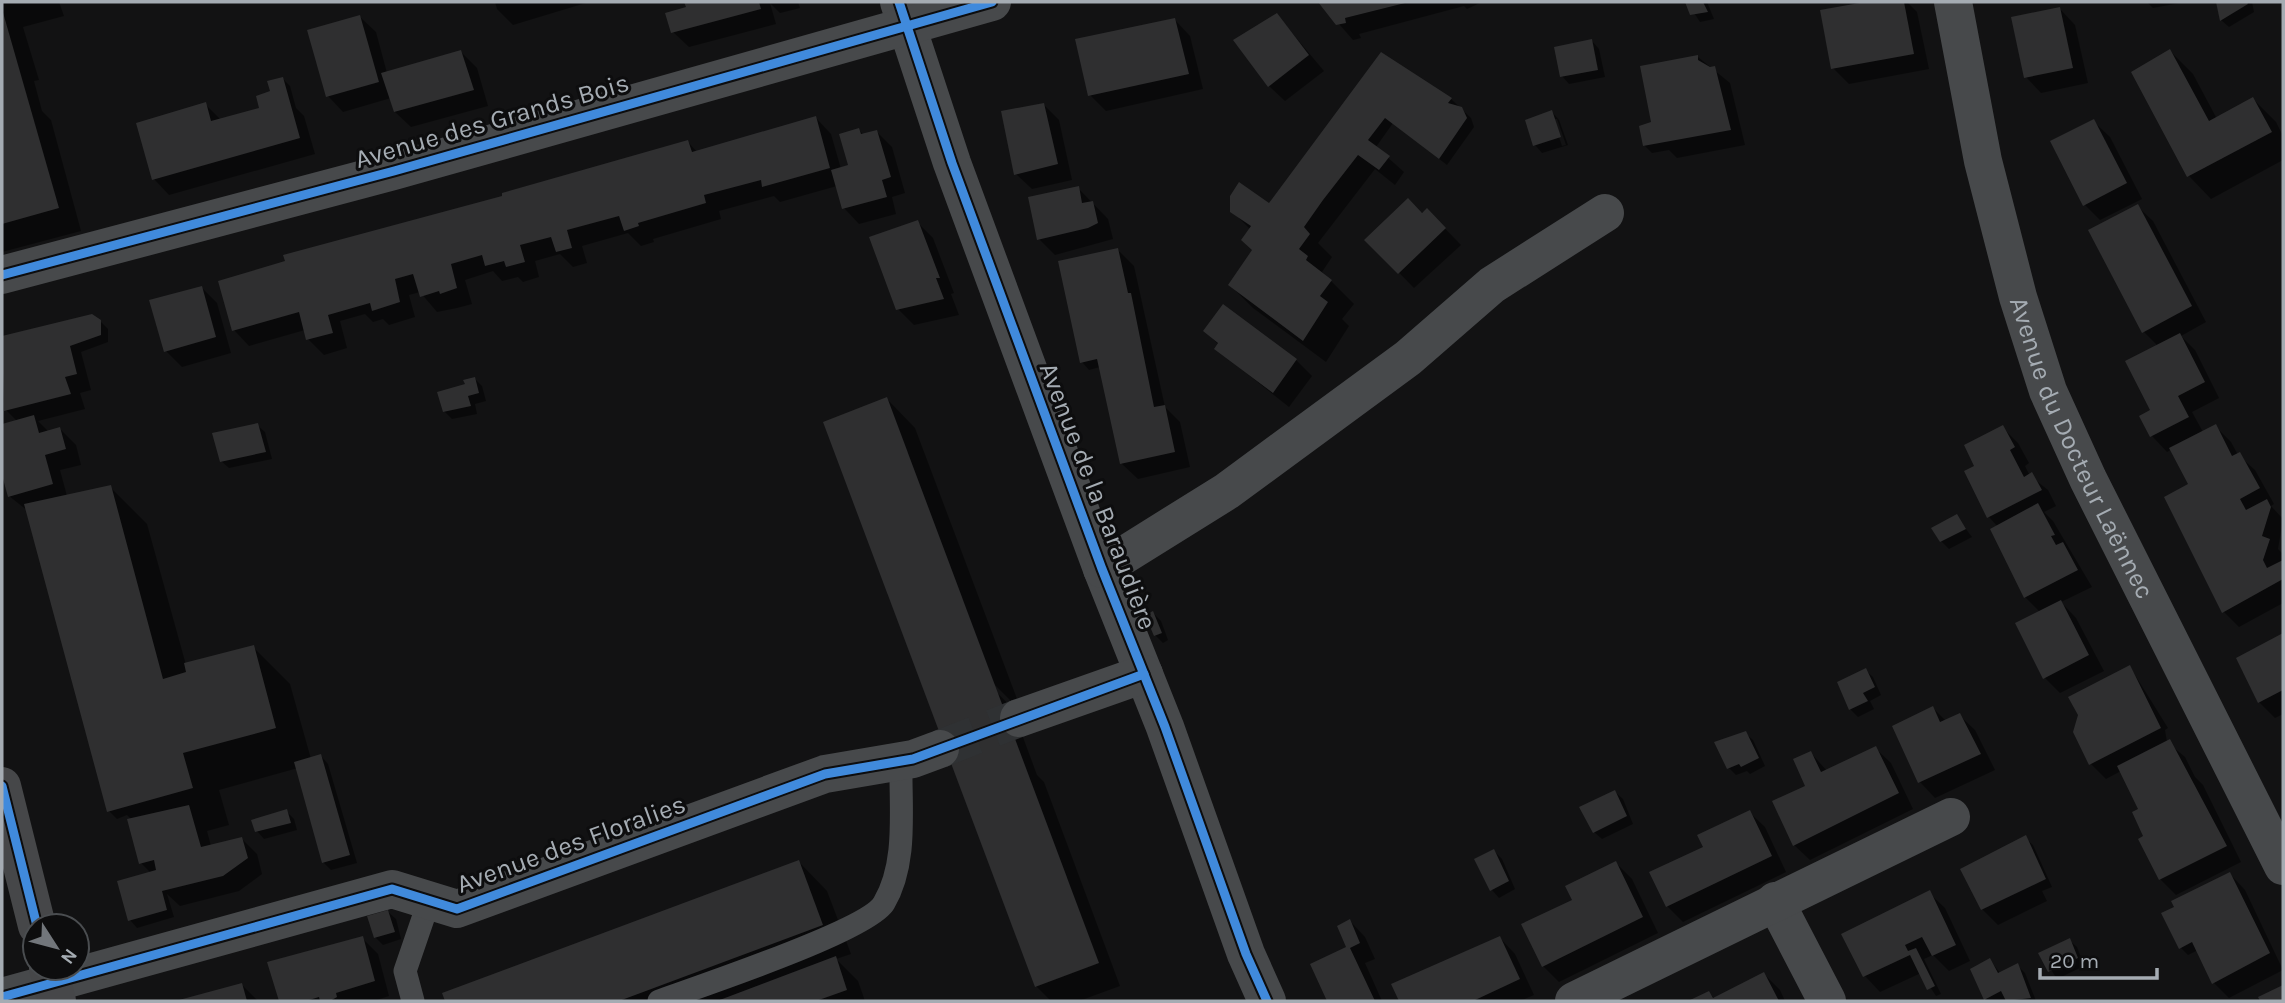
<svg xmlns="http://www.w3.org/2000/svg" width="2285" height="1003" viewBox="0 0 2285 1003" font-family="Karla,sans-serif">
<rect width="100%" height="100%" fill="#121213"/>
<g fill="#0007" fill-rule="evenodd">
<path d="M2,2H59L64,16L23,27L39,80L34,81L42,111L51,120L81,231L2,252Z"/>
<path d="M495,2H589L513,25L497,9Z"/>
<path d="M686,2H798L800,8L780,13L770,3L776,24L689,47L673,32L688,8Z"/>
<path d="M1320,2H1482L1467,9L1464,6L1359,34L1361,38L1353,40Z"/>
<path d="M1687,2H1707L1714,19L1700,22Z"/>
<path d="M1874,2H1907L1917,12L1929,69L1849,84L1833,68L1822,12Z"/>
<path d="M2147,2H2185L2153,8Z"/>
<path d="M2218,2H2252L2254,12L2229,27L2221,20Z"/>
<path d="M2060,9L2075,25L2088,83L2041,93L2026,77Z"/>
<path d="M1277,15L1324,71L1285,101L1269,86Z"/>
<path d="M360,17L376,32L387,73L461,52L477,68L488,106L411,127L395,112L391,98L343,112L328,96Z"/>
<path d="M1175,20L1190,36L1203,89L1106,111L1090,95Z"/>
<path d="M1592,41L1599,49L1605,77L1569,84L1562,76Z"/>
<path d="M2170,51L2193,74L2217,119L2253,99L2276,122L2283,136V160L2211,199L2189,176L2134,73Z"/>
<path d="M1698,57L1730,83L1745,145L1677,158L1669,150L1652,153L1644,145Z"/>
<path d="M283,79L290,86L296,108L304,116L315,154L169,195L154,179L205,104L221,120L261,108Z"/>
<path d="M1451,99L1471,118L1474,127L1447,165L1393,123L1376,147L1404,172L1395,185L1375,169L1318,243L1332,257L1322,272L1354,304L1342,319L1349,326L1326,362L1253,308L1230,285L1254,250L1251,230L1232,211L1276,210L1336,116Z"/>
<path d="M1043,104L1059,120L1072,180L1032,189L1016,174Z"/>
<path d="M1552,112L1559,120L1568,145L1542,153L1535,145ZM1553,119H1557L1566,145L1562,146Z"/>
<path d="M816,118L831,134L841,169L850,167L859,130L864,135L877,132L892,147L905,193L892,197L896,214L859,224L844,208L837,186L780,202L774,196L719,211L721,219L653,239L654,242L641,246L628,233L582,246L587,263L573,267L560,254L535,261L539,277L523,282L518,277L502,281L493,271L465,280L472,304L457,308L437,312L420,292L409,295L415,317L389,325L383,319L373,322L365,314L340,321L347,348L324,355L308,339L305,330L249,346L234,330L504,197L688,142L697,152Z"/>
<path d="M2094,122L2110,137L2142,199L2100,220L2085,205Z"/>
<path d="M1078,188L1108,219L1113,239L1055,255L1039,239Z"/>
<path d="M2137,206L2153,221L2206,322L2181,336L2195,350L2219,398L2192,412L2203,432L2215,426L2231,442L2238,455L2255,470L2274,504L2271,506L2283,519L2278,549L2283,554V603L2239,627L2224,612L2191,485L2172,449L2167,452L2152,436L2141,417L2153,411L2158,346L2144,332L2090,231Z"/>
<path d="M1427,210L1461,245L1414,288L1367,240Z"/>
<path d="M917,222L933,238L954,293L951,294L959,315L914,325L898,309Z"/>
<path d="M1118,250L1134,266L1165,407L1180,422L1190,467L1138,479L1122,464L1100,367L1089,370L1082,362Z"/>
<path d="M202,288L217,303L231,353L182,367L166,351Z"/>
<path d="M1223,307L1296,360L1312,376L1289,407L1216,349L1219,345L1205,331Z"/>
<path d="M100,321L108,329V342L81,352L91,390L80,393L85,409L38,421L49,432L60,429L76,445L81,465L60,470L67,496L110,487L147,524L186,665L253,647L290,684L311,759L321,756L328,764L357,863L331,870L323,862L298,768L219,790L229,825L207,831L211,846L241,838L257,854L262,874L239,891L180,906L167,894L174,917L137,928L130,920L151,873L141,863L132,820L127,815L117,819L109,811L28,511L9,496L2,468V426L17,421L6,410L2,397V338L62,322Z"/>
<path d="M475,379L482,386L486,401L475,404L477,414L452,419L444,411Z"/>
<path d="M887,399L915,428L1022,712L992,682L989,685L1024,719L1017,721L1037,775L1044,782L1120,986L1079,1001H1051L1036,986Z"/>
<path d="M257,425L265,432L272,459L229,468L221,461Z"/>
<path d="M2003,428L2018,443L2029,463L2025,466L2030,476L2048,490L2056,506L2044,512L2053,521L2092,587L2061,602L2076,618L2104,671L2060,693L2044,677L2040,612L2025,597L1998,527L1989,517L1976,466Z"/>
<path d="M1956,516L1972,537L1949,549L1941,541Z"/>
<path d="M1153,613L1161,621L1168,640L1163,643L1155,635Z"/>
<path d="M2283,635V714L2275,718L2259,702L2238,659Z"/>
<path d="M2130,667L2168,728L2165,730L2167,742L2185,757L2195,777L2203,785L2241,862L2176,895L2160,879L2145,837L2141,810L2121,771L2106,779L2090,763Z"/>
<path d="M1865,670L1873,677L1881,695L1870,701L1874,709L1858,717L1850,709L1839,683Z"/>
<path d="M1933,708L1946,721L1959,715L1975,730L1995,770L1935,798L1920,782Z"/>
<path d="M1745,733L1753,740L1765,766L1750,774L1747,771L1736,775L1729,768Z"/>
<path d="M1875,748L1891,763L1913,809L1810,860L1794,845L1808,787L1811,753L1827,771Z"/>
<path d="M1615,792L1623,799L1633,824L1602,839L1594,832Z"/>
<path d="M286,811L294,819L297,830L264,839L257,831Z"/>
<path d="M1749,812L1765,827L1786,872L1683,922L1667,906L1705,847Z"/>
<path d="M2025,838L2033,845L2052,887L2042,891L2047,901L1998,925L1982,909Z"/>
<path d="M1494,851L1502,859L1515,889L1499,898L1492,890Z"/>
<path d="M799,862L827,891L851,954L836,959L858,981L865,1001H447L444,994Z"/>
<path d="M1616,863L1632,879L1658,933L1559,982L1543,966L1574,900Z"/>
<path d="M2230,874L2245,890L2283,970L2229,998L2214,983L2198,950L2188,955L2181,948Z"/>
<path d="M1929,893L1945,908L1970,961L1949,971L1933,955L1924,959L1941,994L1936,996L1921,973L1880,992L1865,976L1843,935Z"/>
<path d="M388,912L396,919L401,939L383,945L375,937Z"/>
<path d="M1350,921L1365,937L1375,959L1365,963L1382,1001H1329L1312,965L1348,947Z"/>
<path d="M362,938L378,954L389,996L374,1001H280L269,963Z"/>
<path d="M1500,938L1515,954L1534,995L1520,1001H1401L1394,985Z"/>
<path d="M2069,940L2077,947L2084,966L2057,979L2041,954Z"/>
<path d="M1990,960L2000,973L2018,966L2025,973L2036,1001H1988L1985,999Z"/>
<path d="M1764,974L1780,990L1785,1001H1692L1709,993L1715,999Z"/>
<path d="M242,985L258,1001H182Z"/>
</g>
<g fill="#2f2f30">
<path d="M684,2H759L761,9L671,33L665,13L686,7Z"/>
<path d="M1318,2H1405V3L1345,18L1346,23L1336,25Z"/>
<path d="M1685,2H1703L1708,12L1690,15Z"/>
<path d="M1865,2H1904L1914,54L1831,69L1820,10Z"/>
<path d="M2216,2H2247L2248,4L2220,21Z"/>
<path d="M2060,7L2073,68L2024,78L2011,17Z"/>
<path d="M2,9L59,208L2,224Z"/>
<path d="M1277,13L1309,55L1268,87L1233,40Z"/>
<path d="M360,15L379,82L326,97L307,30Z"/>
<path d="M1175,18L1189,74L1088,96L1075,39Z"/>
<path d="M1592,39L1598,70L1560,77L1554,47Z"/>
<path d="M2170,49L2209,121L2253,97L2272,132L2187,177L2131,72Z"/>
<path d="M461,50L474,90L394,112L381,73Z"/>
<path d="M1381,52L1452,98L1448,103L1462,107L1467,118L1439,159L1385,118L1368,140L1390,156L1379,170L1358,155L1323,200L1304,227L1310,234L1299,249L1308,256L1306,260L1332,280L1320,296L1328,302L1303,341L1228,285L1252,250L1241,240L1251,226L1230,212V196L1239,182L1269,203Z"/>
<path d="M1698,55V60L1710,67L1715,66L1731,130L1643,146L1639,126L1651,122L1640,66Z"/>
<path d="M283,77L300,138L152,180L136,123L206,102L211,121L259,108L256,96L270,91L267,81Z"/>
<path d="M1044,103L1058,164L1014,175L1001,111Z"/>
<path d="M1552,110L1561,137L1533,146L1525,120Z"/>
<path d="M816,116L830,168L762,187L761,180L704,195L706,203L638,223L639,226L624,231L619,216L567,230L572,248L556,252L551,237L520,245L525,262L506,267L504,261L485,266L482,255L451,264L457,288L440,294L439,291L420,297L413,274L395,279L400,302L372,311L370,303L328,315L333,333L306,340L299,312L232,331L218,281L285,261L283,255L502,196V193L688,140L692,152Z"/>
<path d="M2094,119L2127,183L2083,206L2050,141Z"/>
<path d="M859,128L861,134L877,130L891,177L882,180L887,197L842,209L831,170L848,165L839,134Z"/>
<path d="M1079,186L1082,203L1093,201L1098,223L1088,228L1037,240L1028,197Z"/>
<path d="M1408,198L1422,213L1427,208L1446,228L1398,274L1364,240Z"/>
<path d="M2138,204L2192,306L2142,333L2088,230Z"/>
<path d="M918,220L940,278H936L944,299L896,310L869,237Z"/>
<path d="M1118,248L1128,293H1131L1154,407L1165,405L1175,452L1120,464L1097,359L1080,363L1058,261Z"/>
<path d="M202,286L216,337L164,352L149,300Z"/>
<path d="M1223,304L1297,359L1273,393L1214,349L1218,343L1203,331Z"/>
<path d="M92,314L101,320V335L70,346L77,374L65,377L71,394L4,411L2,336Z"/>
<path d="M2180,333L2205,382L2178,396L2189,417L2150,437L2139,416L2150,410L2125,361Z"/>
<path d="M475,377L479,393L468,396L471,406L443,412L437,392L465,384L463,380Z"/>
<path d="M887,397L1099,963L1035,987L823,422Z"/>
<path d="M34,415L39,433L60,427L66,449L45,455L53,484L8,497L2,475V424Z"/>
<path d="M258,423L266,452L220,462L212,433Z"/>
<path d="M2216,424L2232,456L2240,452L2260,488L2240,499L2246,510L2267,499L2271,507L2262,536L2270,539L2263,560L2267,568L2283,560V579L2222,613L2164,497L2188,484L2169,448Z"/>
<path d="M2003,425L2015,447L2010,450L2024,477L2032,472L2042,490L1987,518L1964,471L1974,466L1964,445Z"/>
<path d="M111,485L163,679L186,672L184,663L254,645L276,728L183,753L193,788L107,812L24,504Z"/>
<path d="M2038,503L2055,535L2051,536L2056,545L2063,542L2078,570L2024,598L1990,529Z"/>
<path d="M1957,514L1966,529L1940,542L1931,528Z"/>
<path d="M2061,600L2089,655L2043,679L2015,623Z"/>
<path d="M1153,611L1162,633L1154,636L1145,615Z"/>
<path d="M2283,633V690L2258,703L2236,658Z"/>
<path d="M2130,665L2161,728L2089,765L2073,732L2078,715L2068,697Z"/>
<path d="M1866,668L1875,687L1863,693L1868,701L1849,710L1837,682Z"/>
<path d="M1933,706L1940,722L1960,713L1981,754L1918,783L1892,726Z"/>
<path d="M1746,731L1759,758L1741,767L1739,764L1727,769L1714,742Z"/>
<path d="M2170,739L2227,846L2159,880L2138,839L2143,836L2132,812L2138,809L2117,766Z"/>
<path d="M1876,746L1899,793L1793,846L1772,801L1805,786L1793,759L1811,751L1821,772Z"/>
<path d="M321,754L350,855L322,863L294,762Z"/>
<path d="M1615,790L1627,816L1593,833L1579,807Z"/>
<path d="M189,805L201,847L242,837L248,858L223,876L162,891L167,910L128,921L117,881L156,870L154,860L139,864L127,819Z"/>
<path d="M287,809L291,823L255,832L251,820Z"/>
<path d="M1750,810L1772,856L1666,907L1649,872L1703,847L1697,835Z"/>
<path d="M2026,835L2046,879L1981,910L1960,869Z"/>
<path d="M1494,849L1509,881L1490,891L1474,859Z"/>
<path d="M799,860L823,925L619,1001H445L442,993Z"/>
<path d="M1616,861L1643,917L1542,967L1521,924L1572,900L1565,886Z"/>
<path d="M2230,872L2270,953L2212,984L2192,942L2179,949L2161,913L2174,907L2171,901Z"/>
<path d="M1930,890L1956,945L1932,956L1922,937L1905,945L1908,951L1916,948L1935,986L1927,990L1910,955L1863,977L1841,934Z"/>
<path d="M388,910L395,932L374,938L367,916Z"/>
<path d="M1350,919L1360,943L1350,948L1375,1001H1327L1310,964L1346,947L1337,926Z"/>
<path d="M363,936L375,981L336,993L337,997L330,1001H320L319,997L306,1001H279L267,962Z"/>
<path d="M1500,936L1520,979L1473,1001H1399L1391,984Z"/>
<path d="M2070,938L2078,958L2048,972L2038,953Z"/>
<path d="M836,956L847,990L816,1001H717Z"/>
<path d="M1990,958L1998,973L2018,963L2031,998L2006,1001L2001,991L1984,1000L1970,969Z"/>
<path d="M1764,972L1779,1001H1688L1709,991L1713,998Z"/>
<path d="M242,983L247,1001H179V1000Z"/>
<path d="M2283,985V1001H2260L2258,997Z"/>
</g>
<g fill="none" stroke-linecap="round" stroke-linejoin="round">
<path stroke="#2f3133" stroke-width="38" stroke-dasharray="38 19" stroke-linecap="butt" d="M940,749L1019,718"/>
<g stroke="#47494b" stroke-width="23">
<path d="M413,1001L405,971L429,901"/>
<path d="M659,1001C698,987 869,930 884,903C908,862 900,808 901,761"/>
</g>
<g stroke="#47494b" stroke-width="38">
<path d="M899,2L952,163L1102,569L1165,727L1246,954L1267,1001"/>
<path id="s1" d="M1953,2L1983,161L2018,297L2048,391L2088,479L2283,866"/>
<path d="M2,275L394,171L992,2"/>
<path d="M1102,569L1227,491L1408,358L1492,285L1605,213"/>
<path d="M1019,718L1144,674"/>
<path d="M1775,901L1827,1001"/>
<path d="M2,997L392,889L457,909L825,774L913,759L940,749"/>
<path d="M1574,1001L1951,817"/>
</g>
<g stroke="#464749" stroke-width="38">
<path d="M2,786L37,926"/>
<path d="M48,968L57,1001"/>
</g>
<g stroke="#0d0d0e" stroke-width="13">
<g id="cycleway">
<path d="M899,2L952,163L1102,569L1165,727L1246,954L1267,1001"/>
<path d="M2,275L394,171L992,2"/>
<path d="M2,786L37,926"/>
<path d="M2,997L392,889L457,909L825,774L913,759L1144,674"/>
</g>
</g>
<use href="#cycleway" stroke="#408adc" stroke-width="9"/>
</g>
<g text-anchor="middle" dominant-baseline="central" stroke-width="6" stroke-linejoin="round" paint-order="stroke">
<g font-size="26" fill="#a5acb3" stroke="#0d0d0e">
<text transform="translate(492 121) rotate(-16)">Avenue des Grands Bois</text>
<text stroke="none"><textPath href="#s1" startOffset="466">Avenue du Docteur Laënnec</textPath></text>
<text transform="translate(1098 496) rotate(69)">Avenue de la Baraudière</text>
<text transform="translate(571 844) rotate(-20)">Avenue des Floralies</text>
</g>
</g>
<rect width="2285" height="1003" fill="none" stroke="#a5acb3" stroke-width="7"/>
<g transform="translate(56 947) rotate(126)"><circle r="33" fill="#0d0d0e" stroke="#4a4d50" stroke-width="2"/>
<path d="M0-5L12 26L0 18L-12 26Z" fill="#72767b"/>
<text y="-10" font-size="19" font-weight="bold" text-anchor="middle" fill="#a5acb3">N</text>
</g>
<path d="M2040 968v10h117v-10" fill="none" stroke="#a5acb3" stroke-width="3.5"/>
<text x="2050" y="968" font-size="21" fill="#a5acb3" stroke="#0d0d0e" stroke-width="5" paint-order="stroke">20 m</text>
</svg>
